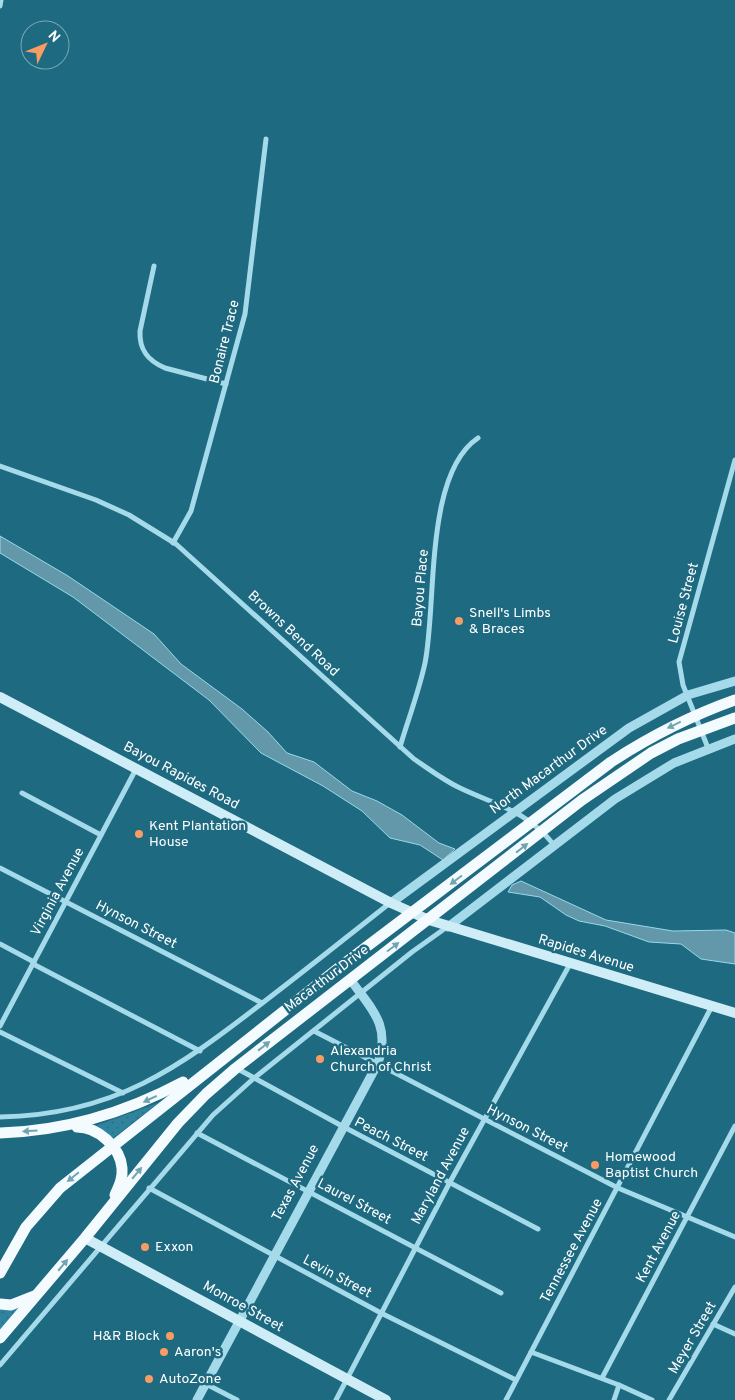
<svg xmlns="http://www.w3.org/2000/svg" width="735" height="1400" viewBox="0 0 735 1400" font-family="Overpass,sans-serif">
<defs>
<pattern id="green-dots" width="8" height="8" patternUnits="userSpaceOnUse" patternTransform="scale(1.25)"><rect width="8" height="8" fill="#2e849e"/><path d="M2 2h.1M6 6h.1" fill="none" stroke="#3c6b79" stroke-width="1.8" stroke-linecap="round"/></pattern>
</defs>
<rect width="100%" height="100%" fill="#1e6a81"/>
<g fill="url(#green-dots)">
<path d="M158,1103L113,1138L95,1126Z"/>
<path d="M21,1305L0,1331V1307Z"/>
</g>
<g fill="#6298a9" stroke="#97d9eb">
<path d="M0,536L68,576L154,634L181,664L242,709L268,732L287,753L314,762L352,791L377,801L402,815L439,843L455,849L443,860L420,845L390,838L362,811L323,786L261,753L209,700L73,597L0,553Z"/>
<path d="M521,881L606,920L673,931L726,930L735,933V964L701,959L681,944L649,942L605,926L579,921L566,915L540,897L508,892L512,885Z"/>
</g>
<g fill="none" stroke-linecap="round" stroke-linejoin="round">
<g stroke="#a4dae9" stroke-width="5">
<path d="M0,6L1,0"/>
<path d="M154,266L140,331C139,350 148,361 165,368L226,384"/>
<path d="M0,466L96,500L129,515L176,544L414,759C429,769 443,780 460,788C498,806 526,810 554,845"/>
<path d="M173,543L191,511L245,314L266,139"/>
<path d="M400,747C408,720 419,691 425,663C437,604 424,474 478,438"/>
<path d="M708,748L683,685L679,662L735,460"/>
<path d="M22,793L101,835"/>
<path d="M0,868L262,1003"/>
<path d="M0,944L34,962"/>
<path d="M33,964L200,1051"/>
<path d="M0,1026L136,769"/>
<path d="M314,1031L618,1188L735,1237"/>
<path d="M0,1032L123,1093"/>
<path d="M236,1068L342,1126L538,1229"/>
<path d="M0,1117C115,1115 178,1068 265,1001C307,969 348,936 390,903"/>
<path d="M197,1133L501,1293"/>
<path d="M149,1188L381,1313L516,1380"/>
<path d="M713,1324L735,1334"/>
<path d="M531,1352L619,1385L652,1400"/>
<path d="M0,1365L213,1115L253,1079L412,952L447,927"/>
<path d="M602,1378L735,1126"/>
<path d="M206,1384L237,1400"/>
<path d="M336,1400L450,1182L570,964"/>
<path d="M506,1400L712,1006"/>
<path d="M614,1400L619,1385"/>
<path d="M669,1400L735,1287"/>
</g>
<g stroke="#a4dae9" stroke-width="9">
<path d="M391,903L629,728L688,695L735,681"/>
<path d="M448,927L615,799L674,763L735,739"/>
<path d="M197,1400L378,1063C391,1024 371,1009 350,979"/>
</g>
<g stroke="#cfedf7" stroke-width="10">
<path d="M0,697L391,903L429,920L735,1013"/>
<path d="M85,1238L386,1400"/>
</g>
<g stroke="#f3fbfe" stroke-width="11">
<path d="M77,1127C98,1127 120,1147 122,1168C123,1178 119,1186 115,1195"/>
<path d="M0,1133C66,1131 125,1113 183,1082"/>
<path d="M0,1273L26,1227L60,1188L341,966L611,762C651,736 690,716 735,700"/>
<path d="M0,1304L11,1305L34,1296"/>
<path d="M0,1338L85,1238L178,1123L206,1094L236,1068L582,800L651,753L678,739L735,718"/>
</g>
</g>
<defs><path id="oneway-solid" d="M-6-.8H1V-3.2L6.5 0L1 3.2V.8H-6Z" transform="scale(1.25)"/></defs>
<g fill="#73a4b3">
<use href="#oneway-solid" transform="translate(674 725) rotate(154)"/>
<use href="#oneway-solid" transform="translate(522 848) rotate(-38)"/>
<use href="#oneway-solid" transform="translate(456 880) rotate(143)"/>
<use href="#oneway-solid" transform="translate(393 947) rotate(-37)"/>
<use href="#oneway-solid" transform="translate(264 1046) rotate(-38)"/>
<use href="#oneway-solid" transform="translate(150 1099) rotate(155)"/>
<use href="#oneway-solid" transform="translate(30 1131) rotate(176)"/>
<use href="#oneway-solid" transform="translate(137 1173) rotate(-50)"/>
<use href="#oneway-solid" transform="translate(73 1177) rotate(141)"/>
<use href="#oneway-solid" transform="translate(63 1265) rotate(-50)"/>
</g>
<g fill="#f89c63" stroke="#1e6a81" stroke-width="2">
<circle cx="459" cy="621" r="5"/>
<circle cx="139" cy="834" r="5"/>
<circle cx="320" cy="1059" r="5"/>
<circle cx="595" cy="1165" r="5"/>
<circle cx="145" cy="1247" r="5"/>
<circle cx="170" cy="1336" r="5"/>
<circle cx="164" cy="1352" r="5"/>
<circle cx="149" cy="1379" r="5"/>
</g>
<g text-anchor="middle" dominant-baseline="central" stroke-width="5" stroke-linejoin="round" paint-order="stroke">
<g font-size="14" fill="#fff" stroke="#1e6a81">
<text transform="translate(225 342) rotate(-76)">Bonaire Trace</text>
<text transform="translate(421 588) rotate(-85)">Bayou Place</text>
<text transform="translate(684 603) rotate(-75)">Louise Street</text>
<text transform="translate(293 634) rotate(43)">Browns Bend Road</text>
<text transform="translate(549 770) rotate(-36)">North Macarthur Drive</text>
<text transform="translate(181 776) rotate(28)">Bayou Rapides Road</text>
<text transform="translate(58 892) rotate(-62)">Virginia Avenue</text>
<text transform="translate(136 925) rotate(27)">Hynson Street</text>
<text transform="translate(586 954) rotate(17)">Rapides Avenue</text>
<text transform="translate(327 979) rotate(-37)">Macarthur Drive</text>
<text transform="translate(527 1129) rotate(27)">Hynson Street</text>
<text transform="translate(391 1140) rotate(27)">Peach Street</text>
<text transform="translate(441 1176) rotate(-62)">Maryland Avenue</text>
<text transform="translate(296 1183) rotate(-62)">Texas Avenue</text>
<text transform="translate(354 1202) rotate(28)">Laurel Street</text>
<text transform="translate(659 1247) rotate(-62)">Kent Avenue</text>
<text transform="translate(572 1251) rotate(-62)">Tennessee Avenue</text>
<text transform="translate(337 1277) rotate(28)">Levin Street</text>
<text transform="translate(243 1307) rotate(29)">Monroe Street</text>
<text transform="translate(693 1338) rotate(-60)">Meyer Street</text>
</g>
<g font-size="14" fill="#fff" stroke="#1e6a81" text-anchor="start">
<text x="469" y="613">Snell's Limbs<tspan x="469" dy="16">&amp; Braces</tspan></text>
<text x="149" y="826">Kent Plantation<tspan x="149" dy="16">House</tspan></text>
<text x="330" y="1051">Alexandria<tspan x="330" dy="16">Church of Christ</tspan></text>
<text x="605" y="1157">Homewood<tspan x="605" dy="16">Baptist Church</tspan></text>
<text x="155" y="1247">Exxon</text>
<text x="160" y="1336" text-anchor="end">H&amp;R Block</text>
<text x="174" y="1352">Aaron's</text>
<text x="159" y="1379">AutoZone</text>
</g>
</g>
<g transform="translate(45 45) rotate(47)"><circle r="24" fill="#1e6a81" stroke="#78a6b3"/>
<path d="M0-4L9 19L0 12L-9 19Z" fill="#f89c63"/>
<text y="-8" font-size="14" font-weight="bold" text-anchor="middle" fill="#ffffff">N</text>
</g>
</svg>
